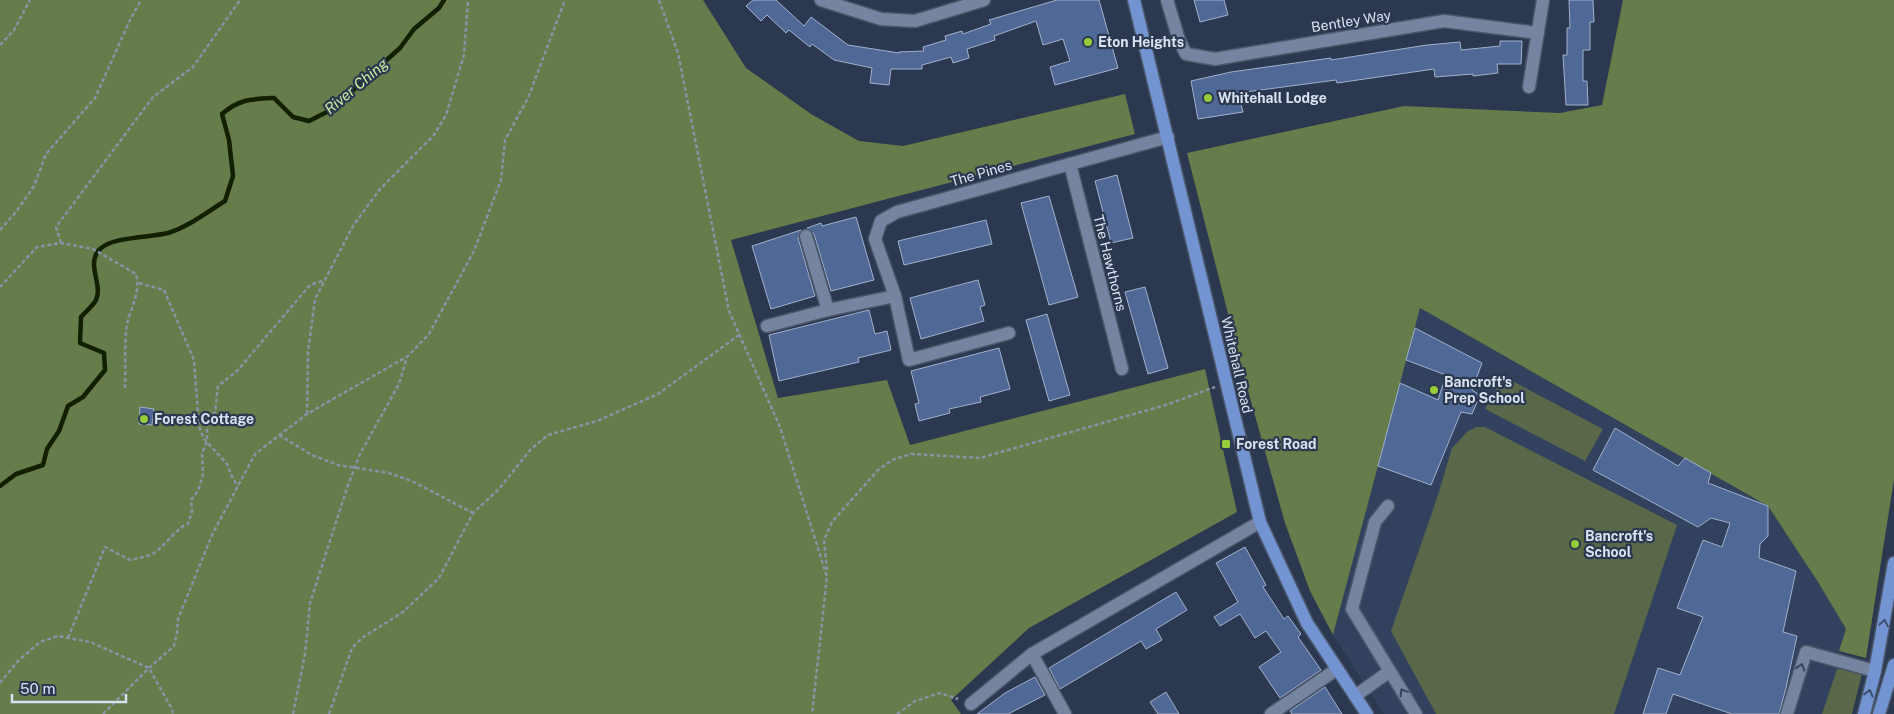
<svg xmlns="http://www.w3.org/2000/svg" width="1894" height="714" viewBox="0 0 1894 714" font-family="'Public Sans',sans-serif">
<rect width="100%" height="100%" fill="#2b384f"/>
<path fill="#32415e" d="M1420,308L1768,506L1818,582L1846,629L1840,651L1837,669L1822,714H1384L1333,635Z"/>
<g fill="#5a6749">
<path d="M1503,376L1603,429L1585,461L1485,409Z"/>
<path d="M1477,427H1485L1677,525L1614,714H1436L1391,631L1437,498L1452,448L1468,431Z"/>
<path d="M1837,669L1856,671L1862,674L1852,714H1822Z"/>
</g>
<g fill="#667c4a">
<path d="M0,0H703L746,68L811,114L859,141L903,146L1125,94L1135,134L731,240L778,398L887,380L910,445L1205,369L1237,512L1029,628L951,700L961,714H0Z"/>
<path d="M1623,0H1894V479L1866,658L1839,651L1846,629L1818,582L1768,506L1420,308L1333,635L1310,591L1285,523L1245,380L1187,153L1404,106L1560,113L1602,105Z"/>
</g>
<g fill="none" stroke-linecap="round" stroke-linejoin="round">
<path stroke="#132000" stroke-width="4.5" d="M0,486L16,474L43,465L47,449L59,431L68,406L83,397L105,370L104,353L80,343L81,317C85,312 93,306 96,300C103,285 87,266 98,251C110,236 149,238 168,233C188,227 207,212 225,201L233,176L229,140L222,114C239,99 251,99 274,98L293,117L309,121L331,110L400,48L414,29L439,8L444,0"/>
</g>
<g fill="#506895" stroke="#a1b1cd">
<path d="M753,0H776L804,26L811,17L848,45L899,53V52L924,51L923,47L946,40L945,36L962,31L963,34L991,24L989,20L1057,0H1099L1118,68L1055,85L1050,67L1070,61L1063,39L1043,45L1036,21L994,36L995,40L967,49L969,58L953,63L951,57L922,65V69H891L889,85L870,83L872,68L834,60L812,44L810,47L789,30L786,33L767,15L761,21L746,6Z"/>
<path d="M1194,0H1224L1228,15L1200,22Z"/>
<path d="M1569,0H1593L1594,22H1590V50H1583V81H1587L1588,105H1566L1563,55H1567V28H1570Z"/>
<path d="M1500,41H1522L1521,64H1497L1498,73L1473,76V74L1435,77L1434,69L1337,83L1336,80L1238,93L1243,112L1198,119L1191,81L1231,72L1331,58V60L1427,45L1460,42L1461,50L1500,46Z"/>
<path d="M1117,175L1133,238L1111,243L1095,181Z"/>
<path d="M1049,196L1078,297L1049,305L1021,203Z"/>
<path d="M856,217L874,280L831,291L814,234L807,228L821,223L822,226Z"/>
<path d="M986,220L992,244L904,265L898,241Z"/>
<path d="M801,230L798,238L815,296L771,309L752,246Z"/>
<path d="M978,280L985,305L980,307L984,321L921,339L910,298Z"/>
<path d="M1145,287L1168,368L1148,374L1125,292Z"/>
<path d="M869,310L875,334L887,331L891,350L858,358L859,362L779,381L769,335Z"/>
<path d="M1047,314L1070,395L1049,401L1026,320Z"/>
<path d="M1415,328L1482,363L1472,390L1480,395L1472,414L1461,412L1431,485L1378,466L1400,383L1438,400L1446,375L1406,360Z"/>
<path d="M999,348L1010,389L980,397L981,402L949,409L950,413L919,421L915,404L919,403L911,371Z"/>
<path d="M140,407L154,409L152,425L139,424Z"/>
<path d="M1615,428L1678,466L1685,458L1711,473L1708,483L1768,506V536L1760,544L1759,558L1796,571L1783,632L1797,636L1786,688L1779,714H1732L1673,694L1666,714H1643L1658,668L1680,675L1703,617L1677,608L1703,540L1722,547L1730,523L1711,518L1698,527L1593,470Z"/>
<path d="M1245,547L1266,585L1263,587L1284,619L1288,616L1301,634L1298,637L1321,670L1280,698L1259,667L1281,652L1266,631L1255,638L1240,614L1220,626L1214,617L1238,602L1216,563Z"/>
<path d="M1176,592L1187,610L1156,629L1162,640L1146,649L1141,641L1060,689L1049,668Z"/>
<path d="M1035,677L1045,695L1008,714H977L1005,693Z"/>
<path d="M1325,687L1342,714H1292L1290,711Z"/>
<path d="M1166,692L1179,714H1158L1150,702Z"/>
</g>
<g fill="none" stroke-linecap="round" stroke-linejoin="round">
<g stroke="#4b5669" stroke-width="15">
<g id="minor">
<path d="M821,0L881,19L915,21L984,0"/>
<path d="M1167,0L1179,40L1186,54L1215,59L1444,21L1538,33"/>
<path d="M1529,87L1543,0"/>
<path d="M1070,164L1122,369"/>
<path d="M806,236L828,310"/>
<path d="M767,326L828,310L895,296"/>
<path d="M1009,333L909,360L895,296L875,239L881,221L897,212L1168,137"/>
<path d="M1388,506L1375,522L1352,609L1416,714"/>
<path d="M1032,654L1065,714"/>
<path d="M1355,696L1390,671"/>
<path d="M971,704L1032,654L1260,522"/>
<path d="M1271,714L1337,669"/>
<path d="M1787,714L1806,652L1875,671"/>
</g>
</g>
<g stroke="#4b5669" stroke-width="15">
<g id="major">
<path d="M1134,0L1260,522L1307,623L1367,714"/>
<path d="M1864,714L1875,671L1894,563"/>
<path d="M1879,714L1894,665"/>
</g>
</g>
<g stroke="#8893a5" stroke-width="2.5" stroke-dasharray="4 2.5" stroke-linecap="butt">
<path d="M659,0L678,53L729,311L780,427L827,577L812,714"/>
<path d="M0,45L14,30L30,0"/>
<path d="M0,230L16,212L34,186L46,154L95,98L130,20L141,0"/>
<path d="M61,243L56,227L153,97L193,67L240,0"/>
<path d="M139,283L164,290L194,360L199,426L204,439L227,464L233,479L238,486"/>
<path d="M0,287L37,247L61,243L93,249L136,274C141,292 131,307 127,324C124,343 126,369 125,388"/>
<path d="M307,414L308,352L315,299L353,226L380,189L434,135L446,115L464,55L468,0"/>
<path d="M279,435L312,455L338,465L389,473L412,481L473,513"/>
<path d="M827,570L824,540L832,522L878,470L892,460L911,454L980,458L1169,404L1215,387"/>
<path d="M68,638L105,547L130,560C138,558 147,557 154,553C165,546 178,526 188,524L192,511L191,500L198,491L203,475L202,454L207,441V426L215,412L218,386L237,371L310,285L325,280"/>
<path d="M0,683L17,662L40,642L58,636L90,642L149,668L172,709L173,714"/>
<path d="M103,714L149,668L174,646L177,633L178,619L212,535L255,454L307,414L408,356L429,334L474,251L501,180L505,140L528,98L565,0"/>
<path d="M293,714L305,654L310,603L348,485L360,454L399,384L407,357"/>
<path d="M329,714L352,648L362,638L403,612L439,578L473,513L499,489L530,450L548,435L597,421L658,394L739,335"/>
<path d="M897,714L915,701L940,693L958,699"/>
</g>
<use href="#minor" stroke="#76859f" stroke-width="12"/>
<use href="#major" stroke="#7294d3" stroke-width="12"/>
</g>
<defs><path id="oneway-chevron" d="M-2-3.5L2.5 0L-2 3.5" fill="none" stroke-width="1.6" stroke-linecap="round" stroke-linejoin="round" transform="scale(1.25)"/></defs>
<g stroke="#3d4f70">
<use href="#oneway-chevron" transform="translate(1884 623) rotate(-80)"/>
<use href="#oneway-chevron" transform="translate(1869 693) rotate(-76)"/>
</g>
<g stroke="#36445b">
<use href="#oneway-chevron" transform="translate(1801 667) rotate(-73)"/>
<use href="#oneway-chevron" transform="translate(1403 692) rotate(-121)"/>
</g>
<g fill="#96cc39" stroke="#2b384f" stroke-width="2">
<circle cx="1088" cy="42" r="5"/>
<circle cx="1208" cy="98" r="5"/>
<circle cx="1434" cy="390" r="5"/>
<circle cx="144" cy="419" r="5"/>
<rect x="1221" y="439" width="10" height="10" rx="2.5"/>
<circle cx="1575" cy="544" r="5"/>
</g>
<g text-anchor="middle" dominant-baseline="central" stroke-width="4.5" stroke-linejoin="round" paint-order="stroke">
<g font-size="14" fill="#d9e2f0" stroke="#2b384f">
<text transform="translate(1351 21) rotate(-9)">Bentley Way</text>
<text transform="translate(981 173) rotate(-16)">The Pines</text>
<text transform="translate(1110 263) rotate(76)">The Hawthorns</text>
<text transform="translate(1237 365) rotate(77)">Whitehall Road</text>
</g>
<g font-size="14" font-weight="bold" fill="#d9e2f0" stroke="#2b384f" text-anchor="start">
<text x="1098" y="42">Eton Heights</text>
<text x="1218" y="98">Whitehall Lodge</text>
<text x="1444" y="382">Bancroft's<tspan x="1444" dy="16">Prep School</tspan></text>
<text x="154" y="419">Forest Cottage</text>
<text x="1236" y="444">Forest Road</text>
<text x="1585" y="536">Bancroft's<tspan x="1585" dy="16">School</tspan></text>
</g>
<g font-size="15" font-style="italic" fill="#caec9e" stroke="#2b384f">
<text transform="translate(356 86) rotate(-40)">River Ching</text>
</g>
</g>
<path d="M12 694v8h114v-8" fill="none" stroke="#d9e2f0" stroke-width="2.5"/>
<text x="20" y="694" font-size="15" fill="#d9e2f0" stroke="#2b384f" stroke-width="4" paint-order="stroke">50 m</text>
</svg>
